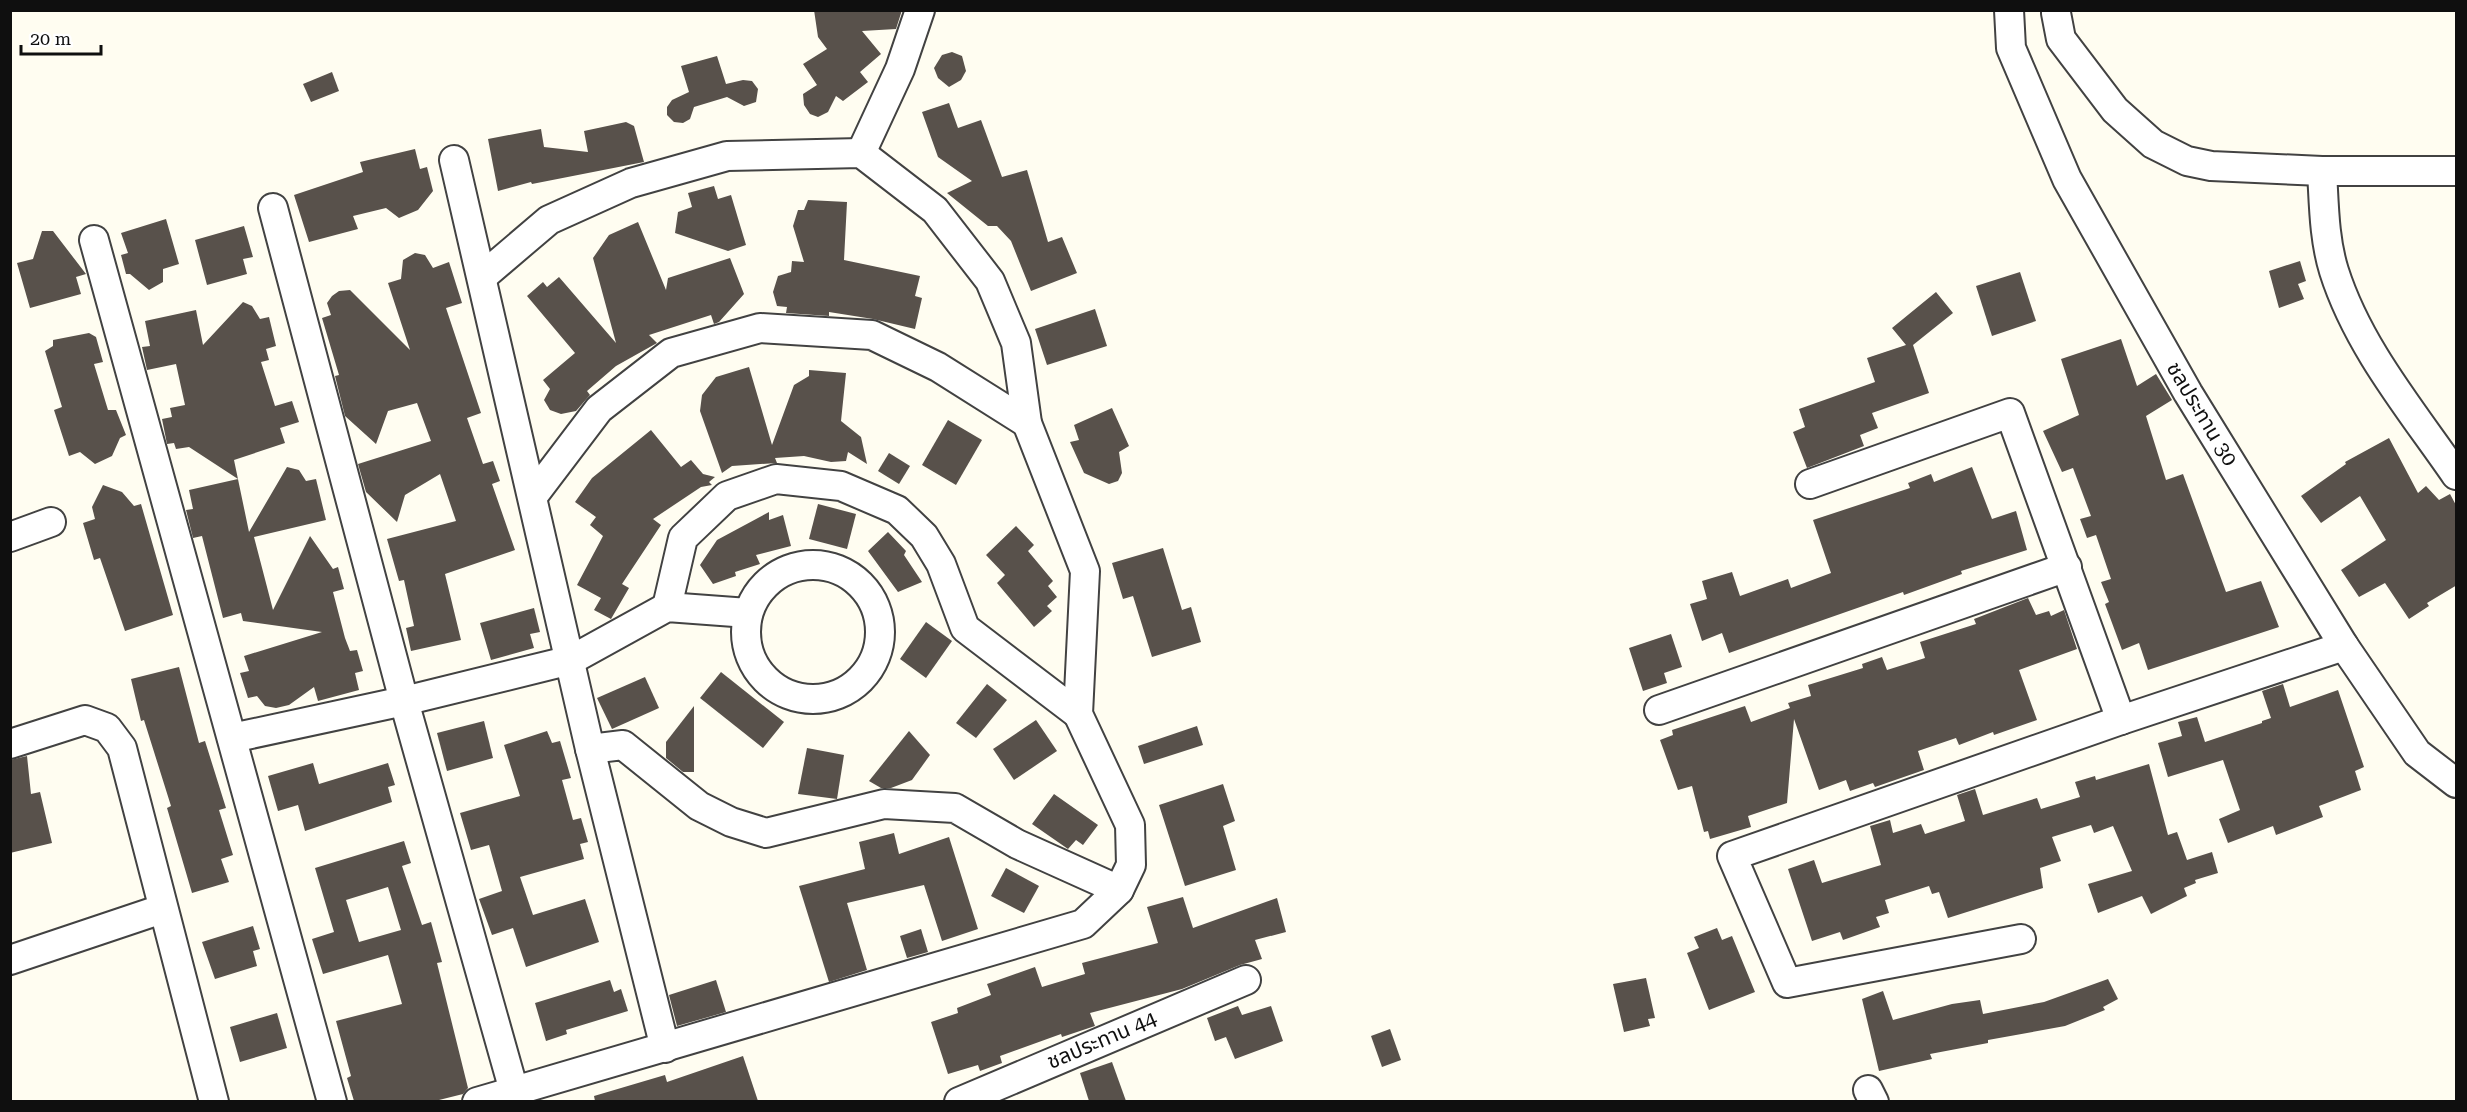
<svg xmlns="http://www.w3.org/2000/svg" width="2467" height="1112" viewBox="0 0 2467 1112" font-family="'Roboto Serif','Noto Sans Thai',serif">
<rect width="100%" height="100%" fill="#fffdf1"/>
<g fill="#58514b" fill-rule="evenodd">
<path d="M814,10H902L896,29L862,31L881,54L860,72L868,82L843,101L836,96L828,112L818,117L810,114L804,105L803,94L817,85L803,64L827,49L818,37Z"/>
<path d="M952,52L962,56L966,71L961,80L949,87L938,78L934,68L942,55Z"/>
<path d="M717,56L726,84L743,80L752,81L758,89L756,102L744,106L727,97L694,107L690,119L683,123L674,122L667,115V107L672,100L689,92L681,66Z"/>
<path d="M332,72L339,91L311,102L303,84Z"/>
<path d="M949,103L958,128L981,120L1002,177L1027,170L1048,242L1062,237L1077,273L1031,291L1011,241L997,226H988L947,193L972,181L938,157L922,112Z"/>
<path d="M626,122L634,126L644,162L532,184L531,182L498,191L488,139L541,129L544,147L588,152L584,131Z"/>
<path d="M415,149L420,169L427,167L433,191L418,210L399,218L386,208L353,216L358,229L309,242L294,195L363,172L360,162Z"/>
<path d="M714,186L718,199L731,195L746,245L728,251L675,233L678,212L692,207L688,193Z"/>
<path d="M808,200L847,202L844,260L920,276L915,296L922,298L915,329L873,319L829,312V316L786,313L787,307L777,306L773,292L778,276L791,272L792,261L804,262L793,226L798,210H804Z"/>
<path d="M166,219L179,264L163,269V282L149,290L130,274H126L121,255L128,253L121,233Z"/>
<path d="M638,222L666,290L668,278L730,258L744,294L719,322L714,324L711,315L649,335L657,343L616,366L587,391L590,395L576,411L561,414L550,410L544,400L550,389L543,380L575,353L527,296L543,282L547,287L559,277L616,343L593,258L609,235Z"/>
<path d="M244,226L253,257L243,259L247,274L207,285L195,240Z"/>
<path d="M42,231H53L86,274L76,277L81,294L30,308L17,263L33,259Z"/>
<path d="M415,253L425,255L433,268L449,262L462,303L446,308L481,413L467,418L483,464L493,461L500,481L492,484L515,550L445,574L461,640L411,651L406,628L414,626L404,580L399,581L387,539L456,521L440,474L405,495L397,522L366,492L358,464L431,441L417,403L388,411L376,444L345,416L335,376L339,375L322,318L331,315L327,303L332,296L339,291L350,290L410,350L388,283L401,279L403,260Z"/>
<path d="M2300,261L2306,281L2298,284L2304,299L2279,308L2269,271Z"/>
<path d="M2020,272L2036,321L1992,336L1976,286Z"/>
<path d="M1936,292L1953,313L1913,345L1929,393L1872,413L1878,428L1860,435L1864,446L1807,468L1793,432L1805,427L1799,409L1875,382L1867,358L1906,345L1892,328Z"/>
<path d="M243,302L252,306L260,319L269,317L276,346L266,349L269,360L261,362L275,406L292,401L299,422L280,428L285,443L234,460L249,532L287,467L299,470L306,481L316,479L326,520L254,537L273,610L310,536L333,569L338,567L344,589L333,592L345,638L350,651L357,650L363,671L355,673L359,690L318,701L314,687L289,705L276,708L265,706L257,696L248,698L240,673L249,671L244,656L322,632L243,621L241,613L223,618L202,536L193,538L186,510L193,509L189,490L238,479L189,447L176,449L174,443L167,444L162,419L172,417L170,408L185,405L176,364L147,370L142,347L150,346L145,321L196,310L203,345Z"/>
<path d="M1095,309L1107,346L1047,365L1035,329Z"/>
<path d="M89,333L96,337L103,362L94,364L108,410H116L126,435L120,438L112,456L95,464L80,452L69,456L54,410L62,407L45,351L53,346V340Z"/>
<path d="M2121,339L2137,386L2156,374L2172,400L2146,416L2166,480L2183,474L2226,592L2261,581L2279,627L2148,670L2139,643L2122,650L2105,604L2109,602L2101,582L2111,579L2096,535L2087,538L2080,519L2091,516L2073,468L2062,472L2043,431L2079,415L2061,359Z"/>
<path d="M749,367L772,445L794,385L809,376V370L846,373L841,421L861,437L867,464L848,452L846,461L831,462L804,456L775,458L777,463L732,466L722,473L700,411L702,395L716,377Z"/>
<path d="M1112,408L1129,446L1119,452L1122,473L1118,481L1109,484L1084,473L1070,442L1079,440L1074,425Z"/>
<path d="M948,420L982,440L956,485L922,465Z"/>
<path d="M651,430L681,467L691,460L703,474L715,477L709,482L712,485L701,487L653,519L661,525L622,584L629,588L611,619L594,610L601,598L577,585L603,536L590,525L596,517L575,502L592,478Z"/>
<path d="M2389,438L2418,493L2426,486L2439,500L2450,494L2457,507V585L2427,603L2429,606L2409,619L2385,583L2359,597L2341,570L2386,540L2360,496L2321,523L2301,496L2346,464L2345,462Z"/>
<path d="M889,453L910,466L899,484L878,471Z"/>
<path d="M1972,467L1992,519L2016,511L2027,550L1961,571L1962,574L1904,595L1903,592L1729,653L1722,633L1702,641L1690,604L1707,599L1702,581L1732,572L1740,596L1788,579L1791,588L1831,573L1813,520L1910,488L1908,483L1931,474L1934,482Z"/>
<path d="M103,485L122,492L134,506L141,504L173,615L125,631L100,558L94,560L83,523L95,519L92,507Z"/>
<path d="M818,504L856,514L847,549L809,539Z"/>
<path d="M769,512V520L783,515L791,546L756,555L760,564L735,572L736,576L713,584L700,565L717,540Z"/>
<path d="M1016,526L1034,545L1028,551L1053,581L1048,586L1057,597L1047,606L1052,611L1034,627L997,583L1005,575L986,555Z"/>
<path d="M888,532L906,551L904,555L922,582L898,592L868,551Z"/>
<path d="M1163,548L1182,610L1191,607L1201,642L1152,657L1133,596L1123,599L1112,563Z"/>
<path d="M2028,598L2036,615L2049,611L2051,616L2064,610L2077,649L2019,670L2037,720L1994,735L1993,732L1959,745L1956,738L1918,751L1924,770L1875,787L1873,783L1850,791L1846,780L1819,790L1794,719L1787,803L1748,816L1751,827L1710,839L1708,831L1704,832L1692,786L1678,790L1660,740L1673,735L1672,730L1745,706L1751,722L1790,708L1788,703L1811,696L1808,685L1863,668L1862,664L1882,657L1887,670L1925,658L1920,642L1976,624L1974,619Z"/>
<path d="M534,608L540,632L530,634L534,648L491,660L480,623Z"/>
<path d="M926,622L952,641L926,678L900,659Z"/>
<path d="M1671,634L1682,667L1664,673L1667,683L1643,691L1629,648Z"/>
<path d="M179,667L199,743L205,741L226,808L219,810L233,855L221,859L229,882L192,893L167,808L171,806L144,720L141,721L131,679Z"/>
<path d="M721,672L784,722L763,748L700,698Z"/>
<path d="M645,677L659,708L612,729L597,698Z"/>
<path d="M987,684L1007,700L976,738L956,723Z"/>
<path d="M2283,684L2290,707L2338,690L2364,767L2355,771L2361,790L2319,806L2323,817L2276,835L2273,826L2228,843L2219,819L2240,810L2223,760L2168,777L2158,743L2182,736L2178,722L2197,717L2205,742L2262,723V721L2271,718L2262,691Z"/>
<path d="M694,706V772H683L666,758V742Z"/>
<path d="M1036,720L1057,751L1014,780L993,749Z"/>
<path d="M484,721L493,758L447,771L437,733Z"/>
<path d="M1197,726L1203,745L1144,764L1138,746Z"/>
<path d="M547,731L552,743L560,741L571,778L562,780L573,820L581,818L588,842L580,844L584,859L520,877L533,915L585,899L599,942L526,967L513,928L492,935L479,899L502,891L489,845L471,850L460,813L520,796L504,745Z"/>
<path d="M909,731L930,755L912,780L891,788H881L869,781Z"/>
<path d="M807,748L844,755L837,799L798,794Z"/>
<path d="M27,756L31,794L40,792L52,843L10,853V760Z"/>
<path d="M313,763L319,784L388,763L395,785L388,787L392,802L305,831L298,805L278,811L268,776Z"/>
<path d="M2149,764L2168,835L2177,832L2187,860L2212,852L2218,873L2195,880L2196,883L2184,888L2187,896L2151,914L2142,896L2098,913L2088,884L2132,871L2113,826L2094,833L2091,825L2052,837L2061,861L2040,868L2043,888L1948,918L1939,892L1932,894L1929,886L1885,900L1889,913L1876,917L1880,927L1843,940L1840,932L1812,941L1788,869L1814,860L1822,883L1881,865L1870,826L1890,820L1893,833L1921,824L1925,834L1965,821L1957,795L1975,789L1983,815L2037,798L2041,809L2080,797L2075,782L2095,776L2096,780Z"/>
<path d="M1223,784L1235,821L1223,826L1236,870L1185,886L1159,805Z"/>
<path d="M1054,794L1098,825L1083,845L1076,840L1068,849L1032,824Z"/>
<path d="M894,833L899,854L949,837L978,929L942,941L924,885L847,903L867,970L829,982L799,886L865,869L859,842Z"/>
<path d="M404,841L411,863L402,866L422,925L431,922L442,962L437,963L468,1088L463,1094L435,1101H354L347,1078L351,1076L336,1021L402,1004L388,955L323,974L312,939L334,932L315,868ZM388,887L401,930L359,942L346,900Z"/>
<path d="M1006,868L1039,886L1024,913L991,896Z"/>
<path d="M1183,897L1193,928L1277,898L1286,932L1255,940L1262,959L1240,965L1182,989L1090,1013L1095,1026L1062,1037L1061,1034L1000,1056L1002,1063L980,1071L978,1065L948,1074L931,1022L958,1013L957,1008L991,995L987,984L1035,967L1042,987L1085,974L1082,963L1158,943L1147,907Z"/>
<path d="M253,926L260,949L253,951L257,966L215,979L202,942Z"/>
<path d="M1717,928L1722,940L1732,936L1755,992L1709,1010L1687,953L1699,948L1694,937Z"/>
<path d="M921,929L928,952L907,958L900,936Z"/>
<path d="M1646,978L1655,1018L1648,1019L1650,1026L1624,1032L1613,984Z"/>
<path d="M2108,979L2118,999L2103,1007L2105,1010L2065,1026L1988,1040V1043L1930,1054L1932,1059L1879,1071L1862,999L1883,991L1893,1020L1952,1004L1980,1000L1983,1014L2044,1002Z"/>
<path d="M610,980L614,992L621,989L628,1011L566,1030L567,1034L546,1041L535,1003Z"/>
<path d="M716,980L726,1012L677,1026L669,995Z"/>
<path d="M1238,1006L1242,1015L1271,1006L1283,1041L1235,1059L1226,1037L1215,1041L1207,1018Z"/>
<path d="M277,1013L287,1048L240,1062L230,1027Z"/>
<path d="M1390,1029L1401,1060L1382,1067L1371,1036Z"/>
<path d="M743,1056L758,1101H595L594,1096L665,1075L667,1082Z"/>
<path d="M1112,1062L1126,1101H1089L1080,1073Z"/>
</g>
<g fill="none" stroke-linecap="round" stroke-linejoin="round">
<g stroke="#424242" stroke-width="32">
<g id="minor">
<path d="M2009,10L2011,48L2067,179L2188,393L2344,646L2417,753L2456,783"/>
<path d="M2056,13L2061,39L2115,110L2153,144L2187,161L2211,166L2322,171H2456"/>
<path d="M861,153L900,69L920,10"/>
<path d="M454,160L590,749L665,1048"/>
<path d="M2322,171C2324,205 2324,239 2334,271C2358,347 2412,411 2456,475"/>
<path d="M273,208L404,701L514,1091"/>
<path d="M94,240L332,1102"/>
<path d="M1810,484L2010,413L2121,720"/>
<path d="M533,496L599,409L671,353L760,328L872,335L938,367L1027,423"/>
<path d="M10,537L51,522"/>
<circle cx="813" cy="632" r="67"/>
<path d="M667,607L683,538L727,496L776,479L841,486L897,510L924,536L941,564L965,628L1078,714"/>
<path d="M1659,710L2067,567"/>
<path d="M232,738L404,701L571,660L667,607L748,613"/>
<path d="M10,744L85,720L107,728L122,748L214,1102"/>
<path d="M590,749L623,745L699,806L731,822L766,833L884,804L955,808L1017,844L1119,890"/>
<path d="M2021,939L1787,983L1732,856L2121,720L2344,646"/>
<path d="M10,960L162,909"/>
<path d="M1868,1090L1874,1102"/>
<path d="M477,1102L1083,924L1119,890L1131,865L1130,825L1078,714L1085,571L1027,423L1016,343L990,281L935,210L861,153L727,156L631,183L549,220L482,277"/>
<path d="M959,1102L1246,980"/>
</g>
</g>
<use href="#minor" stroke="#fff" stroke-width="28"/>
</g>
<g text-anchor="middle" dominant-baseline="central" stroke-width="6" stroke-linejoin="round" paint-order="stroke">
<g font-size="21" fill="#0f0f0f" stroke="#fff">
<text transform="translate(2202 414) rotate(59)">ชลประทาน 30</text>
<text transform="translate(1102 1040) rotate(-23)">ชลประทาน 44</text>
</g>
</g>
<rect width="2467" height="1112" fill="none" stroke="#0f0f0f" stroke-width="24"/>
<path d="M21 45v9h80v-9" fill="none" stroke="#0f0f0f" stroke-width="3"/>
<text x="30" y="45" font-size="18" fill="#0f0f0f" stroke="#ffffff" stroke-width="4.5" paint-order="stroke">20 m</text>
</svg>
